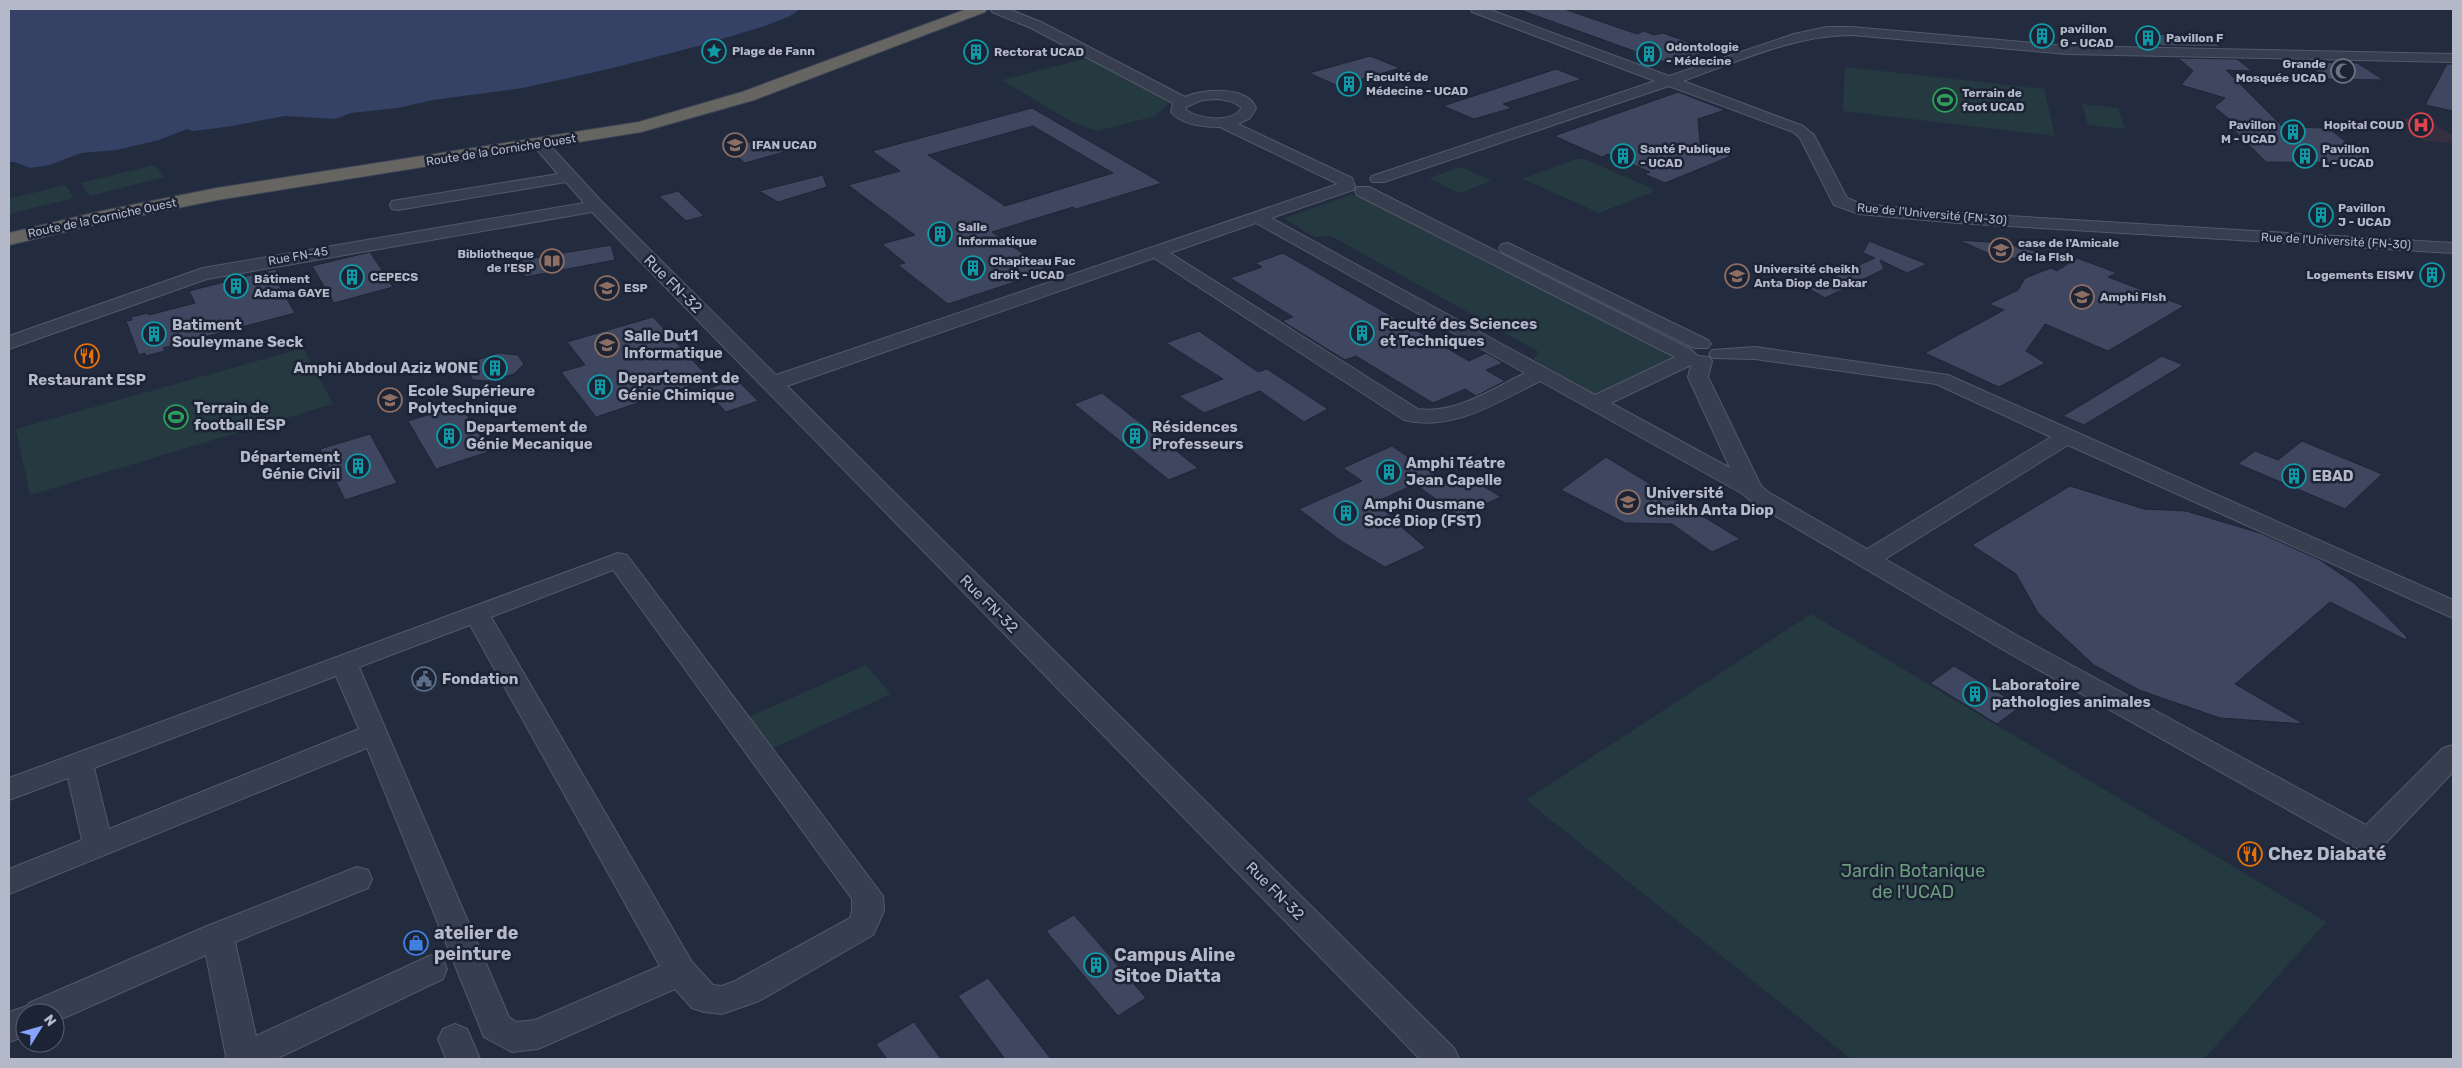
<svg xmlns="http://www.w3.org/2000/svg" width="2462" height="1068" viewBox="0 0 2462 1068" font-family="Rubik,sans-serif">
<rect width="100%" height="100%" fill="#232b3f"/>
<path fill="#343040" d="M2397,118L2427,119L2453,136V143L2424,141L2410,131L2414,130Z"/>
<g fill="#253940">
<path d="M1092,57L1172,101L1155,116L1097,131L1072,122L1002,80Z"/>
<path d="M1845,67L2044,89L2055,136L1843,111Z"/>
<path d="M2082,104L2118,108L2125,129L2088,125Z"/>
<path d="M1576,159H1584L1651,188L1653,192L1599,213L1523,179Z"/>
<path d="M154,165L165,177L90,196L81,183Z"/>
<path d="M1461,167L1492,181L1459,193L1429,178Z"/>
<path d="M65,185L74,198L9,214V199Z"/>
<path d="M1351,195L1363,198L1672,357L1595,394L1533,359L1539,352L1331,236L1314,237L1284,218Z"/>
<path d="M303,348L333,404L30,495L16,429Z"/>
<path d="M1811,614L2326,922L2204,1059H1851L1526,800Z"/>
<path d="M866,665L891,694L769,750L746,718Z"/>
</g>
<path fill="#354165" d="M9,9H800L790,16L765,26L702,45L609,69L523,88L433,100L398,108L351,113L335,119L285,116L226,127L193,131L187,129L159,140L117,150L81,153L50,165L30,168L15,162H9Z"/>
<g fill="#3f4760" stroke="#1e2536" fill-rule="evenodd">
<path d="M1524,9H1564L1637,34L1644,31L1654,35L1663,33L1711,50L1670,64L1523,11Z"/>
<path d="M2147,34L2206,36L2221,47L2162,46Z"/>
<path d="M1370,56L1400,68L1338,86L1309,73Z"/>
<path d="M2178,58L2237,59L2252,71L2226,70L2283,127L2328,128L2374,163L2266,162L2229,125H2237L2214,107L2225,98L2181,85L2193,71Z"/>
<path d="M2302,62L2357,63L2384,80L2328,79Z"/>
<path d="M2447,64H2453V111L2425,105Z"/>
<path d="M1556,69L1582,79L1503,104L1512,108L1474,119L1443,106Z"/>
<path d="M1678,92L1725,110L1698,119L1700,143L1731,156L1665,183L1644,174L1650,172L1608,154L1602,157L1554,136Z"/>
<path d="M1032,108L1162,183L1076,209L1073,207L992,232L1048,271L948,304L898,265L905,263L882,244L915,235L848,185L900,171L872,151ZM1033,126L1113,173L1005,206L928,155Z"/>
<path d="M765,138L784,152L745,163L726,148Z"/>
<path d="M823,175L827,187L778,202L759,191Z"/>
<path d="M678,191L704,216L686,221L659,196Z"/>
<path d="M1958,240L2005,243L2045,254L2044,258H1999Z"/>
<path d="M1869,241L1927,264L1907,273L1880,260L1884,269L1825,298L1808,288L1875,258L1863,253Z"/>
<path d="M611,245L615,260L525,277L522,260Z"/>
<path d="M370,252L393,287L334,303L312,266Z"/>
<path d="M1283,253L1469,361L1486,353L1503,363L1486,370L1505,381L1476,396L1465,389L1433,403L1356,356L1345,360L1282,321L1293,317L1230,278L1262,267L1255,263Z"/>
<path d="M2077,258L2117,273L2108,277L2184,306L2108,351L2045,324L2026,351L2045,363L1999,387L1925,353L2004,310L1989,304L2018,290L2025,278L2051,268L2057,271Z"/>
<path d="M275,269L283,282L278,283L295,313L163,348L165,351L146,356L145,353L139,355L126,321L132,320L131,317L148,313L149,315L195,303L189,291Z"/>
<path d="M653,317L710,379L596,417L561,372L585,365L567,342Z"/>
<path d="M1199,331L1258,372L1267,369L1328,409L1304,422L1260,391L1204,413L1179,396L1223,379L1166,343Z"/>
<path d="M499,353L518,355L524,364L514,374L491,381L473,380L467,370L474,361Z"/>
<path d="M2162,356L2183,365L2084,425L2063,416Z"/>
<path d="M736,379L758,401L726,412L705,390Z"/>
<path d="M1102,393L1198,468L1169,480L1074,404Z"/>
<path d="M460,405L491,451L436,469L408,421Z"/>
<path d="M370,434L397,483L345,500L320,449Z"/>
<path d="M2302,441L2382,474L2345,509L2238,464L2255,451L2278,460Z"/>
<path d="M1392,446L1445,482L1463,474L1501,497L1459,516L1415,484L1374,503L1393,517L1391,518L1426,548L1385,567L1341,541L1299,509L1362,481L1343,468Z"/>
<path d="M1606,457L1740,539L1712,552L1672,524L1625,523L1561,490Z"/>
<path d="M2070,486L2144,509L2186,511L2260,533L2320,560L2354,583L2407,637L2406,640L2330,602L2235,684L2304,724L2220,718L2139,690L2094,665L2038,613L2016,574L1972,545Z"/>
<path d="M1954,666L2021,706L1997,724L1930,683Z"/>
<path d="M1074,915L1146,998L1118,1016L1046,931Z"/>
<path d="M988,978L1051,1059H1005L958,996Z"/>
<path d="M914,1022L941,1059H887L876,1044Z"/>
</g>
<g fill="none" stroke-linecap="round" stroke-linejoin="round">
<g stroke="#52596a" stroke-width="2">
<g id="minor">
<path d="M991,9H1008L1041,22L1185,97C1203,89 1247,85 1256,108L1250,118L1238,124L1352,178L1355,186L1353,190L1271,218L1595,395L1675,357L1357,195L1355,191L1357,187H1369L1690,349L1698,356L1709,357L1712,361L1708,377L1761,486L1768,492L1867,549L2051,437L1936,384L1755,359L1712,358L1709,354L1712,350L1755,347L1948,375L2453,600V618L2068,445L1885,559L2025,640L2366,825L2443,748L2453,745V772L2380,849L2369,852L2358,849L2007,652L1752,502L1743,494L1540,381C1498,402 1453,432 1404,420L1154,258L787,386L1454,1048L1459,1059H1420L592,212L207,279L9,349V336L203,268L584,203L566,182L398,210L392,209L390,205L392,201L398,200L558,174L532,144L540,139L546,141L602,202L776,375L1338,184L1220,127C1205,127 1181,125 1171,112L1173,103L1031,28L992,12ZM1219,99L1233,102L1242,108C1231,124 1200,119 1186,110V107L1202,100ZM1256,223L1525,373C1492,389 1456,414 1418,409L1170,253ZM1691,365L1688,377L1730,468L1611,403Z"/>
<path d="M1471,9H1488L1669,76L1794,34L1827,27H1852L2067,46L2453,54V62L2067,54L1852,35C1794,35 1737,62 1683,81L1803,126L1814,135L1847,198L1862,204L1958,213L2453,243V253L1958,223L1859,214L1834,205L1800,138L1793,132L1669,86L1384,182H1372L1370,179L1372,176L1655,81L1472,12Z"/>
<path d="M1508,243L1708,340L1711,344L1708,348H1694L1502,252L1499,248L1502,244Z"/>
<path d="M618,553L627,555L883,896L884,911L873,935L759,1001L722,1014L704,1012L692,1008L675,989L538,1049L512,1052L484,1037L367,748L9,894V869L82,840L68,778L9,800V778ZM613,570L852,899V911L850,918L735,981L722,986L713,985L692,962L491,617ZM470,625L660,966L535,1020L516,1022L509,1017L359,667ZM336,676L359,729L109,829L94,768Z"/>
<path d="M357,867L368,870L372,879L368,888L235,942L256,1036L431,955L443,959L447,969L443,979L276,1059H225L226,1056L206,955L55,1022V1013H25V1036L9,1042V1012L27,1006L29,1003L207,926Z"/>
<path d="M455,1024L467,1029L480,1059H446L438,1039L443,1029Z"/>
</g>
</g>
<g stroke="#3f4657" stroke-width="2">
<path id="trunk" d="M967,9H987L985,12L754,100L641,132L217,200L102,223L9,245V233L102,211L217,188L639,122L742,92Z"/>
</g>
<use href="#minor" fill="#373e4f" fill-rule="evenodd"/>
<use href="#trunk" fill="#666562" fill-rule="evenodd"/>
</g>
<defs>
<g id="building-ring" transform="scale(1.25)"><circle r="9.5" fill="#1c2334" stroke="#0f9aa8" stroke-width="1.5"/><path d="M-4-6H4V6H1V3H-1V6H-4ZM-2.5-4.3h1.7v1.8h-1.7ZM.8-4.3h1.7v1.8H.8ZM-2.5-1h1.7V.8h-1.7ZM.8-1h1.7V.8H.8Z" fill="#0f9aa8"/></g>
<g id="sight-ring" transform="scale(1.25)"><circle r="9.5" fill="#1c2334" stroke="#0f9aa8" stroke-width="1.5"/><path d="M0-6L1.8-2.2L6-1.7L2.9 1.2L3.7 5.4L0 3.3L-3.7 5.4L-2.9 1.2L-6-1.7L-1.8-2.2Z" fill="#0f9aa8"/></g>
<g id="mosque-ring" transform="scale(1.25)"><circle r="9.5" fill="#1c2334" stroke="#6b7280" stroke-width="1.5"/><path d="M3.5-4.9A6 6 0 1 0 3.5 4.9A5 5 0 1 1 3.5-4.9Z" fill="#6b7280"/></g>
<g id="stadium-ring" transform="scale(1.25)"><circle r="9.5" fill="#1c2334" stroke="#2e9e5b" stroke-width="1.5"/><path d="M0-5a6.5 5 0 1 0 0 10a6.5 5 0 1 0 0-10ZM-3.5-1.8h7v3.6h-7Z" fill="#2e9e5b"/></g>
<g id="hospital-ring" transform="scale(1.25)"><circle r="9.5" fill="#1c2334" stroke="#e0444e" stroke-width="1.5"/><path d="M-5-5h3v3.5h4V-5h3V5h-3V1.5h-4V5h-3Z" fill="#e0444e"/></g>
<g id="university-ring" transform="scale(1.25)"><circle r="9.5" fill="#1c2334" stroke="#8d6e63" stroke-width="1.5"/><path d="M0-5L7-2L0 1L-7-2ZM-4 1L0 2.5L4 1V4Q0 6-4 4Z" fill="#8d6e63"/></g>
<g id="library-ring" transform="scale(1.25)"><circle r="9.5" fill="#1c2334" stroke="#8d6e63" stroke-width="1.5"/><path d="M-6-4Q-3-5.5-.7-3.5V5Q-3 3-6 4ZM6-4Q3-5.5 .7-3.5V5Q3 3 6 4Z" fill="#8d6e63"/></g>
<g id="restaurant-ring" transform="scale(1.25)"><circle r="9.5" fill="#1c2334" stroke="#e8710a" stroke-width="1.5"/><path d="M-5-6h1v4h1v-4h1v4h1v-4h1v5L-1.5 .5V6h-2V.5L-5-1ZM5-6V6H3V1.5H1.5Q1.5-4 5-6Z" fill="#e8710a"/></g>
<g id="civic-ring" transform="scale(1.25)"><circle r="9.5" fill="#1c2334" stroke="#5c6f8a" stroke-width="1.5"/><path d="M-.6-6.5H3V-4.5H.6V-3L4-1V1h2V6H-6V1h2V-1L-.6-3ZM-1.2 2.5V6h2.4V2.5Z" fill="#5c6f8a"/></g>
<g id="shop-ring" transform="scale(1.25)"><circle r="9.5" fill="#1c2334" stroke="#3f7fe0" stroke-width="1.5"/><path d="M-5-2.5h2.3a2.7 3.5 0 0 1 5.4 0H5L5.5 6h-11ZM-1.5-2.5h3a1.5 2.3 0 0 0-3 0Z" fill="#3f7fe0"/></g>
</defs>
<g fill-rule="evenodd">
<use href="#building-ring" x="2042" y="36"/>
<use href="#building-ring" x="2148" y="38"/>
<use href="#sight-ring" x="714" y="51"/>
<use href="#building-ring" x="976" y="52"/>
<use href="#building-ring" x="1649" y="54"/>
<use href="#mosque-ring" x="2343" y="71"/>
<use href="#building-ring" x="1349" y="84"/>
<use href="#stadium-ring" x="1945" y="100"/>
<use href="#hospital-ring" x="2421" y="125"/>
<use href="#building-ring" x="2293" y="132"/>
<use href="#university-ring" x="735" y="145"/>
<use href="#building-ring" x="1623" y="156"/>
<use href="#building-ring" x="2305" y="156"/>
<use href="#building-ring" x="2321" y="215"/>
<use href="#building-ring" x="940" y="234"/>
<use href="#university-ring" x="2001" y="250"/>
<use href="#library-ring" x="552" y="261"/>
<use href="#building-ring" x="973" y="268"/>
<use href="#building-ring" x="2432" y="275"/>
<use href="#university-ring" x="1737" y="276"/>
<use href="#building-ring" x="352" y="277"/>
<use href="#building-ring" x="236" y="286"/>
<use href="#university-ring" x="607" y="288"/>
<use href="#university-ring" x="2082" y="297"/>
<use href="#building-ring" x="1362" y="333"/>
<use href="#building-ring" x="154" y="334"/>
<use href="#university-ring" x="607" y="345"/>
<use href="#restaurant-ring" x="87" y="356"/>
<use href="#building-ring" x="495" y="368"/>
<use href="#building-ring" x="600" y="387"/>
<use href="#university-ring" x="390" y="400"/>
<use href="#stadium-ring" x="176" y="417"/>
<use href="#building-ring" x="449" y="436"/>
<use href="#building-ring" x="1135" y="436"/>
<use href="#building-ring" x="358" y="466"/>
<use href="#building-ring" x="1389" y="472"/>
<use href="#building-ring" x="2294" y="476"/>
<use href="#university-ring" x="1628" y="502"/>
<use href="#building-ring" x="1346" y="513"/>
<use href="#civic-ring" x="424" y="679"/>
<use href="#building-ring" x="1975" y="694"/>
<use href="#restaurant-ring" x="2250" y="854"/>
<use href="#shop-ring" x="416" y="943"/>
<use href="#building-ring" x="1096" y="965"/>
</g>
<g text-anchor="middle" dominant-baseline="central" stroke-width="5" stroke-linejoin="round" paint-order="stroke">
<g font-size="12" font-weight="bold" fill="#b4b9ca" stroke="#1c2334" text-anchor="start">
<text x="2060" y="29">pavillon<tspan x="2060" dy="14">G - UCAD</tspan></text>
<text x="2166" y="38">Pavillon F</text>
<text x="1666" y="47">Odontologie<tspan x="1666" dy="14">- Médecine</tspan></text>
<text x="732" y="51">Plage de Fann</text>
<text x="994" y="52">Rectorat UCAD</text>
<text x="2326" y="64" text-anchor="end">Grande<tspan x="2326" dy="14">Mosquée UCAD</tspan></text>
<text x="1366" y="77">Faculté de<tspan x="1366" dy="14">Médecine - UCAD</tspan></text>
<text x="1962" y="93">Terrain de<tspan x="1962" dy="14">foot UCAD</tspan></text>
<text x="2276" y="125" text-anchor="end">Pavillon<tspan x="2276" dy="14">M - UCAD</tspan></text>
<text x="2404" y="125" text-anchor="end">Hopital COUD</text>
<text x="752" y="145">IFAN UCAD</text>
<text x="1640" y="149">Santé Publique<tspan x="1640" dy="14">- UCAD</tspan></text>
<text x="2322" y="149">Pavillon<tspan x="2322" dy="14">L - UCAD</tspan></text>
<text x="2338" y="208">Pavillon<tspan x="2338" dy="14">J - UCAD</tspan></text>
<text x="958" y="227">Salle<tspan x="958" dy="14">Informatique</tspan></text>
<text x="2018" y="243">case de l'Amicale<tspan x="2018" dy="14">de la Flsh</tspan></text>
<text x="534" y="254" text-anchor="end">Bibliotheque<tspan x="534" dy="14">de l'ESP</tspan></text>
<text x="990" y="261">Chapiteau Fac<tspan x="990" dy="14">droit - UCAD</tspan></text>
<text x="1754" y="269">Université cheikh<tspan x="1754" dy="14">Anta Diop de Dakar</tspan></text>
<text x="2414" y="275" text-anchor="end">Logements EISMV</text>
<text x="370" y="277">CEPECS</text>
<text x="254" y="279">Bâtiment<tspan x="254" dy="14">Adama GAYE</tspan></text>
<text x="624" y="288">ESP</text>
<text x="2100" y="297">Amphi Flsh</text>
</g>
<g font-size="12" fill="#b4b9ca" stroke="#1c2334">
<text transform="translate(501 150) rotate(-9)">Route de la Corniche Ouest</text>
<text transform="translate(1932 214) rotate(5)">Rue de l'Université (FN-30)</text>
<text transform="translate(102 218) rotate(-12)">Route de la Corniche Ouest</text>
<text transform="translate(2336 241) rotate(3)">Rue de l'Université (FN-30)</text>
<text transform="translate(298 256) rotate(-10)">Rue FN-45</text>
</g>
<g font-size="15" fill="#b4b9ca" stroke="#1c2334">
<text transform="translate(673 284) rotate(45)">Rue FN-32</text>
<text transform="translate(989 604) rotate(45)">Rue FN-32</text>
<text transform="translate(1275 891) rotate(45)">Rue FN-32</text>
</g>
<g font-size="15" font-weight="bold" fill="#b4b9ca" stroke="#1c2334" text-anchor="start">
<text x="1380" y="324">Faculté des Sciences<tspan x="1380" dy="17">et Techniques</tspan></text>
<text x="172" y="325">Batiment<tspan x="172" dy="17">Souleymane Seck</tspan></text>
<text x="624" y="336">Salle Dut1<tspan x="624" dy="17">Informatique</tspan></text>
<text x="478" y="368" text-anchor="end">Amphi Abdoul Aziz WONE</text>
<text x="618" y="378">Departement de<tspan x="618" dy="17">Génie Chimique</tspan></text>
<text x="87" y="380" text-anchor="middle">Restaurant ESP</text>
<text x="408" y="391">Ecole Supérieure<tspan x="408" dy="17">Polytechnique</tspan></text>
<text x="194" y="408">Terrain de<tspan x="194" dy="17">football ESP</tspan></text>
<text x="466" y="427">Departement de<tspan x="466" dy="17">Génie Mecanique</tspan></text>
<text x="1152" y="427">Résidences<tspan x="1152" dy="17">Professeurs</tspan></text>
<text x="340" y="457" text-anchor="end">Département<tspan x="340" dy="17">Génie Civil</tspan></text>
<text x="1406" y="463">Amphi Téatre<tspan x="1406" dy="17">Jean Capelle</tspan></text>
<text x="2312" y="476">EBAD</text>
<text x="1646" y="493">Université<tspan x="1646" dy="17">Cheikh Anta Diop</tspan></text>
<text x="1364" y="504">Amphi Ousmane<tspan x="1364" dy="17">Socé Diop (FST)</tspan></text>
<text x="442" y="679">Fondation</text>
<text x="1992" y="685">Laboratoire<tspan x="1992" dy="17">pathologies animales</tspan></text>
</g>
<g font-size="18" font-weight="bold" fill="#b4b9ca" stroke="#1c2334" text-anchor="start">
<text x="2268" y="854">Chez Diabaté</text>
<text x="434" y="933">atelier de<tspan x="434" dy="21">peinture</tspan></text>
<text x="1114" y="955">Campus Aline<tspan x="1114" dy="21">Sitoe Diatta</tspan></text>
</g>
<g font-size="18" fill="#6a9c7d" stroke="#1c2334">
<text x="1913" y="871">Jardin Botanique<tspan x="1913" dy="21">de l'UCAD</tspan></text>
</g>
</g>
<rect width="2462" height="1068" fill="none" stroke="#b4b9ca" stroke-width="20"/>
<g transform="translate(40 1028) rotate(53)"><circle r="24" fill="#1c2334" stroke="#595f70"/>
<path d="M0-4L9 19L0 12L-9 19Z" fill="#87a3fc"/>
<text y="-8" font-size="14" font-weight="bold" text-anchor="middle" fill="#b4b9ca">N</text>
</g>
</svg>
